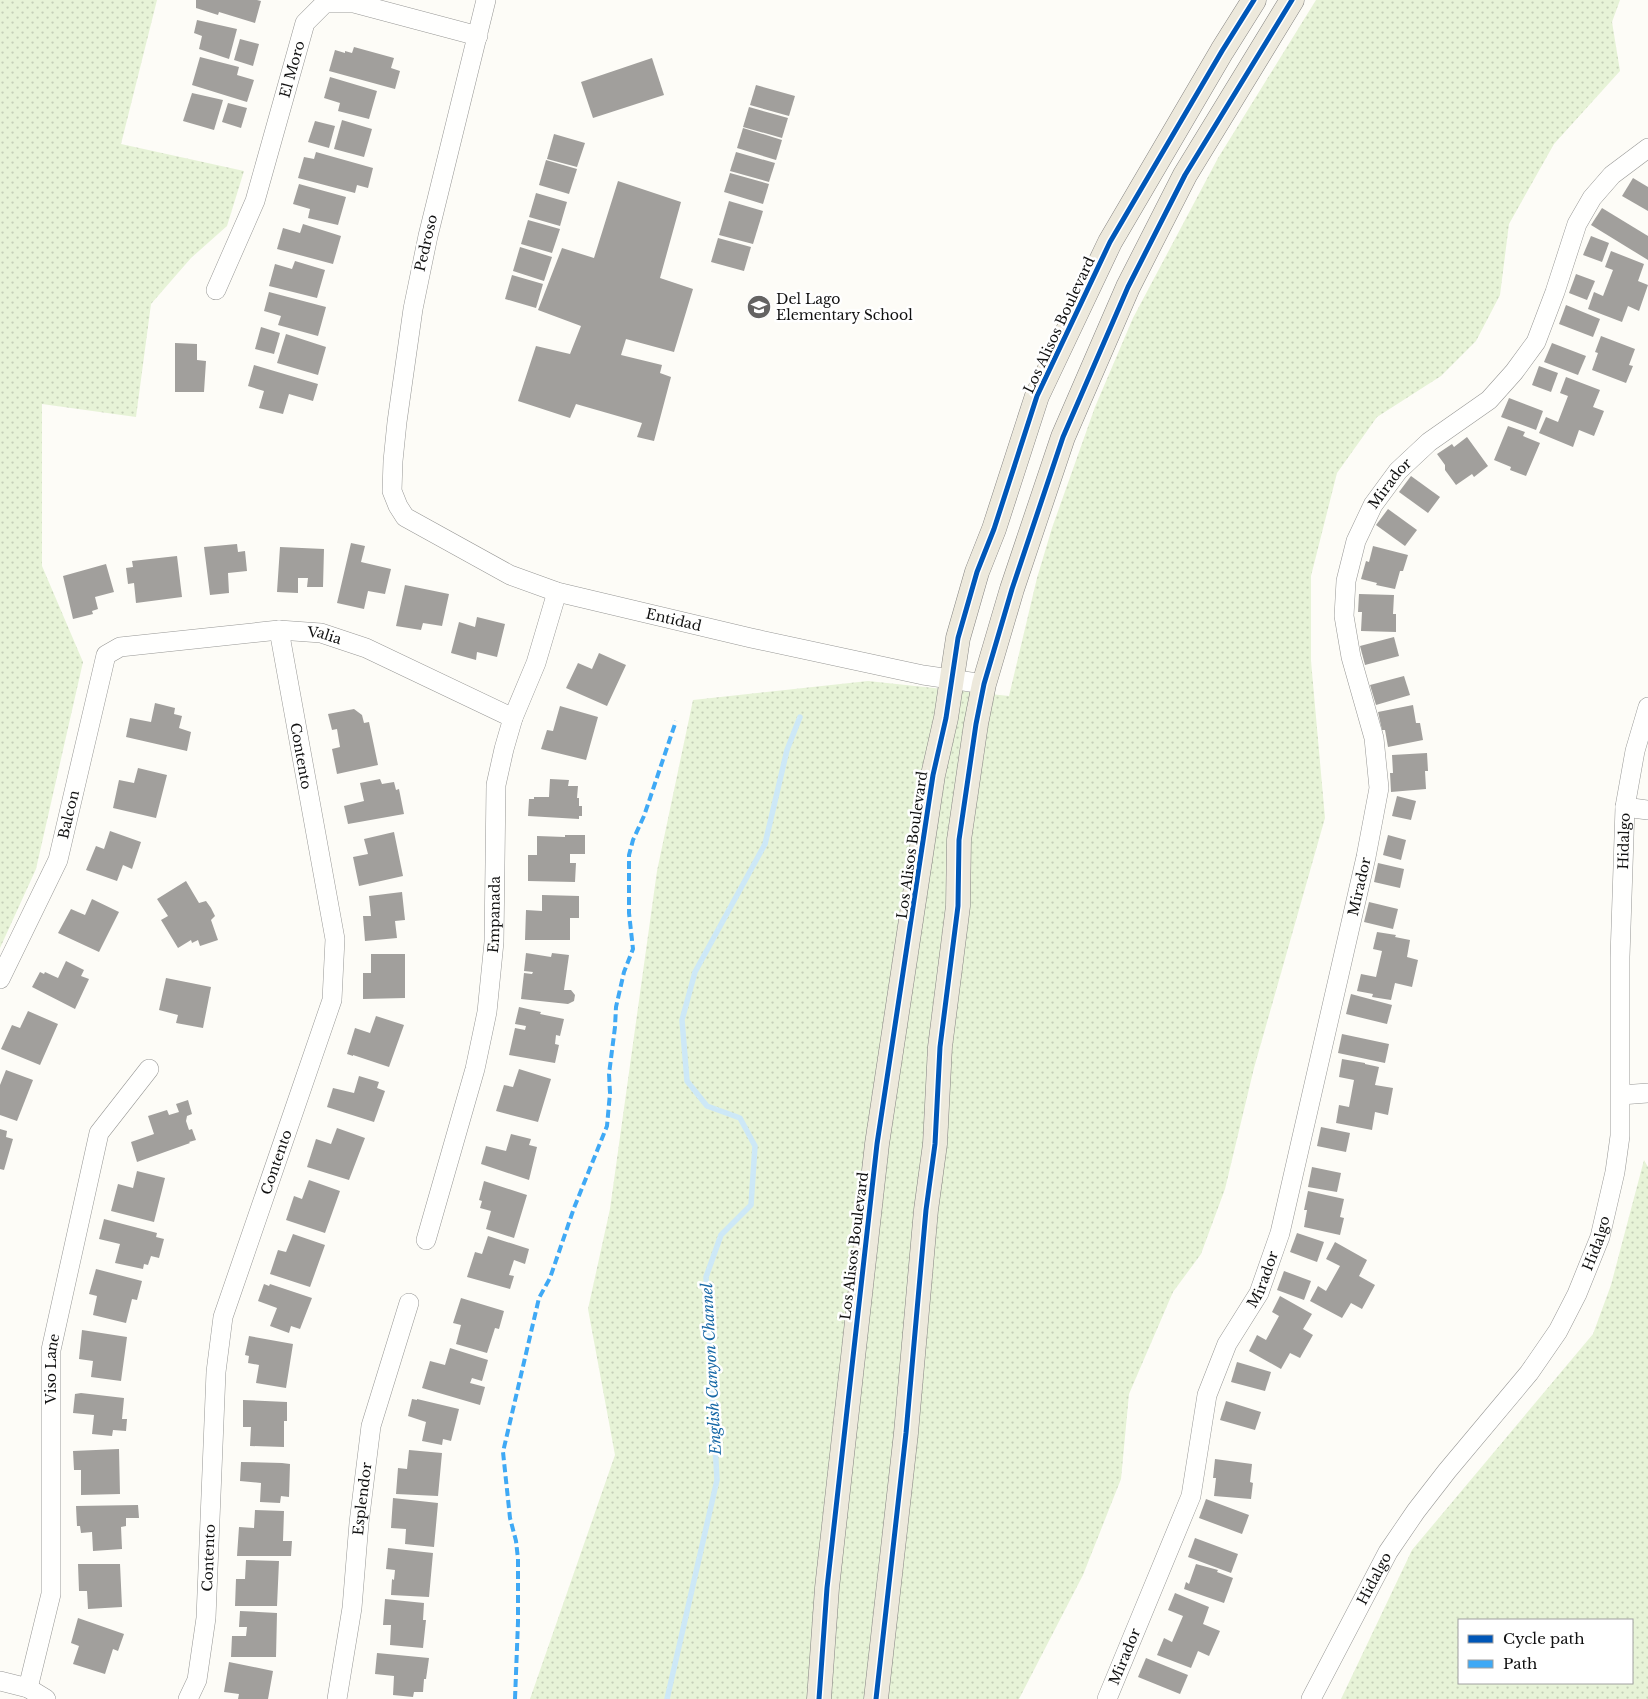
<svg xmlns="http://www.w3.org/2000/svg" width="1648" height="1699" viewBox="0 0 1648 1699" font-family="'Libre Baskerville',serif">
<defs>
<pattern id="grass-dots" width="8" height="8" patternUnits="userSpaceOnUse" patternTransform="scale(1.25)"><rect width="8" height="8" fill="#e7f3d7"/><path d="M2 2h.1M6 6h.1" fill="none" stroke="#c5cfb8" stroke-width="1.8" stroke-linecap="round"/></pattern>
</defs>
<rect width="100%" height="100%" fill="#fdfcf7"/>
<g fill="url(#grass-dots)" fill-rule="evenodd">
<path d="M0,0H157L121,144L244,171L227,226L191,258L151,304L136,417L42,404V566L83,662L36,869L0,948Z"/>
<path d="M1316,0H1620L1612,22L1620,71L1554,144L1509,224L1500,295L1476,341L1441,376L1377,417L1337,473L1311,576V661L1325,818L1254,1068L1225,1189L1201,1254L1173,1292L1129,1394L1121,1479L1083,1575L1019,1699H530L615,1455L588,1309L610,1209L657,871L693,700L868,681L1009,696L1037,578L1052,528L1095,407L1133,318L1218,158Z"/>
<path d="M1644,1160L1648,1167V1699H1341L1412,1550L1593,1334L1611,1285ZM1459,1620H1632V1683H1459Z"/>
</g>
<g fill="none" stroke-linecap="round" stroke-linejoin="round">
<path stroke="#cde8f7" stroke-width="5.5" d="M667,1699L717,1480L706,1277L721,1235L751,1205L755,1146L740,1118L707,1106L687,1081L682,1020L695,972L765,844L787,750L800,717"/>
</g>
<g fill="#a19f9c">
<path d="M196,0H257L261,1L255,23L219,12L218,15L196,8Z"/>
<path d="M197,20L237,29L229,59L199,49L202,36L194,33Z"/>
<path d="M240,39L259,44L253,66L234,60Z"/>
<path d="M354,47L394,58L391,68L400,71L395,89L329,71L335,50L345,53V51L352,53Z"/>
<path d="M200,57L239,67L237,75L254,80L247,102L192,85Z"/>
<path d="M652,58L664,95L593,118L581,82Z"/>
<path d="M330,77L377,91L369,119L338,111L340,103L324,98Z"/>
<path d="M756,85L795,96L789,116L750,105Z"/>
<path d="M192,93L223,100L214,130L183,121Z"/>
<path d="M228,103L247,108L241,128L222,122Z"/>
<path d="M749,107L788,118L782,138L743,127Z"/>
<path d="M342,120L372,129L364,157L334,149Z"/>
<path d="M315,121L335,126L329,148L308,142Z"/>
<path d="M743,128L782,140L776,160L737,148Z"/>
<path d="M554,134L585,143L577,167L547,159Z"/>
<path d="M316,152L373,168L368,188L357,185L355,193L298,178L304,157L314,159Z"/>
<path d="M736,152L775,163L769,182L730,171Z"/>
<path d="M546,160L577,169L569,194L539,185Z"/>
<path d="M730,173L769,184L763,204L724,192Z"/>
<path d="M1633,178L1648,187V211L1622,196Z"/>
<path d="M618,181L681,202L660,278L693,289L674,352L626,339L621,355L662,365L660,373L671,377L654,441L637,437L642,423L576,404L570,418L518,401L536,346L570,354L581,326L538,310L562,248L594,258Z"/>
<path d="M299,184L346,197L338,225L308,218L310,209L293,204Z"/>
<path d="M536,193L567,202L560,226L529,217Z"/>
<path d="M729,201L763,211L753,244L719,235Z"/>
<path d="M1602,208L1648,236V260L1591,225Z"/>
<path d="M528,220L560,229L552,253L521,244Z"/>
<path d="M303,224L341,236L333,264L277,249L283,228L300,233Z"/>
<path d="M1591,236L1609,243L1602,262L1583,255Z"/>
<path d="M718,238L751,247L744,271L711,262Z"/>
<path d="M520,247L552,257L544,281L513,271Z"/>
<path d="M1611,251L1644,264L1638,281L1648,285L1639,311L1628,306L1622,322L1588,309L1594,292L1603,296L1613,270L1605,267Z"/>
<path d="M295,261L325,270L317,298L269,286L275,264L292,269Z"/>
<path d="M1576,274L1595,281L1587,300L1569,293Z"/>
<path d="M512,275L543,284L536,308L505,299Z"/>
<path d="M269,292L326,307L318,336L278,325L281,316L264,311Z"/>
<path d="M1566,305L1600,319L1593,337L1559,324Z"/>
<path d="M261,327L280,333L274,354L255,349Z"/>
<path d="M286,334L326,347L318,375L277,363Z"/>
<path d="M1601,336L1635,349L1629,365L1633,366L1626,383L1592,370L1598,353L1595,352Z"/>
<path d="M175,343L197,344V360L206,361L204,392H175Z"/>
<path d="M1552,343L1586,356L1578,375L1544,362Z"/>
<path d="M254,365L318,384L313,401L289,394L283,414L259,408L264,391L248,386Z"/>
<path d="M1539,366L1558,373L1551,392L1532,385Z"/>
<path d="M1566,377L1600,390L1593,407L1604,411L1594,436L1579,430L1573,447L1539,433L1546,417L1558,422L1568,396L1560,393Z"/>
<path d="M1509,398L1543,411L1536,430L1501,417Z"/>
<path d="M1508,426L1525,432L1523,436L1540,443L1526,476L1510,470L1511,467L1494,460Z"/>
<path d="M1467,437L1488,466L1474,477L1472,474L1456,485L1445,470V465L1437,454L1452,444L1454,447Z"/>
<path d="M1411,476L1440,497L1428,513L1399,492Z"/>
<path d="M1388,509L1417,530L1405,546L1376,525Z"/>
<path d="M351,543L365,546L361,562L391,569L385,594L368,591L364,609L337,603Z"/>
<path d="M237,544L238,552L245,551L247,571L228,573L229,593L210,595L204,547Z"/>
<path d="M1373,546L1408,555L1403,571H1400L1395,589L1376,585L1377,583L1361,579L1366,561L1369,562Z"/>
<path d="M280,547L324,549L323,587H307L308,578H298V593L277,592Z"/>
<path d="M177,556L182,597L136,603L134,583L128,584L126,568L133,567L132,561Z"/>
<path d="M106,564L114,592L95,597L98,609L92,611L93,614L73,619L63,576Z"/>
<path d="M405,585L449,594L442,626L423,623L421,630L396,626Z"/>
<path d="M1359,594L1394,595L1393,614H1396V632L1361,631L1362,612H1358Z"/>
<path d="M477,617L505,624L497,657L477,652L476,660L451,653L459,622L475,627Z"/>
<path d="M1394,637L1399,656L1365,665L1360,646Z"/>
<path d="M599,653L626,665L607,706L566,688L578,663L592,669Z"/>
<path d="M1404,676L1410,695L1376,705L1370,685Z"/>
<path d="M155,703L175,708L174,714L182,716L179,728L191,732L187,751L126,737L130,718L151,722Z"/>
<path d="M1413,705L1416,723H1420L1423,740L1388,747L1385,730H1382L1378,712Z"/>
<path d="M560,706L598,717L586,760L541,749L547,730L553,731Z"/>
<path d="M354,709L362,715L364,723L369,722L378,765L337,774L332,749L340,747L337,729L332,730L328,714Z"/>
<path d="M1427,753L1428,771H1425L1426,789L1391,792L1390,773H1393L1392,755Z"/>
<path d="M138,768L167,775L156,818L113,808L119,780L134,783Z"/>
<path d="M380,779L382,784L394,782L396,790L399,789L404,814L348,824L344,806L364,801L360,783Z"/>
<path d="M550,779L569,780L568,786H578L577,798H579V806H582V816H579V819L528,816L529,799H534V797H549Z"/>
<path d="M1397,796L1416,801L1411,820L1392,816Z"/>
<path d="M110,831L141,842L132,869L123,865L117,881L86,870L96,846L104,849Z"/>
<path d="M394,832L403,876L359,886L353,857L368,854L364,839Z"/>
<path d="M565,835H585V854H570V863H576L575,882L528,881V855H537V836L565,837Z"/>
<path d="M1388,835L1406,840L1401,860L1383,855Z"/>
<path d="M1378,863L1404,869L1400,888L1374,882Z"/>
<path d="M186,881L199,903L206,901L211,908L215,916L211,920L218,940L200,946L198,940L192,943L191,940L178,948L161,920L168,916L157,899Z"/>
<path d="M402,892L405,920L395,921L397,938L365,941L363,916H371L369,896Z"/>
<path d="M542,895L579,896V918H570V940H525L526,910L542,911Z"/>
<path d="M92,899L119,912L99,952L58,933L71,909L85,915Z"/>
<path d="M1369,902L1398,909L1393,929L1364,922Z"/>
<path d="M1377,932L1396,935L1395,937L1410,940L1407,957L1418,960L1412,987L1395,983L1391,1000L1372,997L1373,994L1357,991L1361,974L1376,977L1382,951L1373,949Z"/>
<path d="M526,953L551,957L552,953L569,955L564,990H571L575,995L574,1001L568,1004L521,999L524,973L532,974L533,972L524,971Z"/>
<path d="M371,954H405V998L363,999V973H371Z"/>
<path d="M66,961L84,970L81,976L89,979L75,1009L32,987L40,972L44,974L45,972L58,978Z"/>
<path d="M166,978L211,987L203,1028L176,1023L178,1015L159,1010Z"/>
<path d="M1351,994L1392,1005L1387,1024L1346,1014Z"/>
<path d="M519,1007L541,1012L540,1014L564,1019L560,1036L556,1035L555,1044L559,1045L555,1063L509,1055L515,1028L525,1030L526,1026L515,1024Z"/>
<path d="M28,1011L58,1024L40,1065L1,1049L12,1025L20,1028Z"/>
<path d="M376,1016L404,1025L389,1067L353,1055V1056L347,1054L355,1028L370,1033Z"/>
<path d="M1342,1034L1389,1044L1385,1063L1338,1053Z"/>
<path d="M1342,1059L1365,1063V1064L1379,1067L1375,1085L1393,1088L1388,1115L1375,1112L1372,1130L1336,1123L1339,1105L1349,1107L1354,1080L1339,1077Z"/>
<path d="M519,1069L551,1079L538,1122L496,1111L504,1085L513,1087Z"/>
<path d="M6,1070L33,1080L17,1121L0,1115V1085Z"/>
<path d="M359,1076L379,1082L377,1088L385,1091L374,1122L327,1107L333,1088L354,1093Z"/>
<path d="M188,1100L192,1114L187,1116L186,1121L189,1130L192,1129L196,1140L189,1142L190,1143L137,1162L131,1142L154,1134L148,1116L167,1110L169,1115L179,1112L176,1104Z"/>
<path d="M1321,1127L1350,1133L1346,1152L1317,1146Z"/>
<path d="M337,1128L365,1138L349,1180L307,1167L316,1139L331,1144Z"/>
<path d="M0,1129L7,1131L6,1137L13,1139L4,1170L0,1169Z"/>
<path d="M511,1134L531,1139L529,1145L537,1147L529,1180L481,1164L486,1146L506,1151Z"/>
<path d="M1312,1167L1341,1173L1337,1192L1308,1187Z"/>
<path d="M137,1171L165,1178L154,1222L111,1211L118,1184L133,1188Z"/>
<path d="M309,1180L340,1191L325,1233L286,1220L294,1196L302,1199Z"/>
<path d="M484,1181L527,1195L514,1238L486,1229L491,1211L480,1208L482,1201L479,1200Z"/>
<path d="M1308,1191L1344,1199L1340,1217L1344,1218L1340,1235L1304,1227L1307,1210H1304Z"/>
<path d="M104,1219L157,1233L156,1237L164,1239L159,1258L151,1256L148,1265L144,1264L143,1269L115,1263L120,1244L99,1239Z"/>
<path d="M1297,1233L1324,1242L1317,1262L1290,1252Z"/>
<path d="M293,1234L325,1245L310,1287L270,1274L278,1250L286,1252Z"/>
<path d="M488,1236L529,1249L525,1264L514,1260L509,1275L514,1276L510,1289L467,1277L475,1252L482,1254Z"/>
<path d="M1335,1242L1367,1260L1359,1276L1375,1285L1362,1309L1351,1303L1342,1318L1310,1301L1318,1286L1326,1291L1340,1266L1326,1259Z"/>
<path d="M96,1269L142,1281L137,1300L132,1299L126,1323L93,1315L97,1296L89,1294Z"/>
<path d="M1284,1271L1311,1281L1304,1300L1277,1290Z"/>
<path d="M264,1284L269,1286L270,1284L312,1298L300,1329L291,1326L289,1333L270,1326L277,1308L258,1301Z"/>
<path d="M1280,1296L1312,1314L1303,1329L1313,1335L1300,1358L1290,1353L1281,1369L1249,1351L1257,1335L1266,1340L1279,1316L1272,1312Z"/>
<path d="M461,1298L504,1311L499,1329L495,1328L487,1353L456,1344L461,1325L453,1323Z"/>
<path d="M82,1330L127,1337L121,1381L91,1377L93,1361L79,1359Z"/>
<path d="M249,1336L293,1344L286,1388L256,1383L259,1365L248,1363L249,1356L245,1355Z"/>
<path d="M450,1348L488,1360L482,1381L472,1378L470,1383L485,1387L480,1405L422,1388L430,1361L445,1365Z"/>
<path d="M1237,1362L1271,1372L1265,1391L1231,1382Z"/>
<path d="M81,1393L124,1398L122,1419H127L126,1431L113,1430L112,1436L92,1434L94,1415L73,1413L75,1394Z"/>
<path d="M412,1399L417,1400V1399L459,1409L451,1441L443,1439L442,1445L422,1441L426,1422L408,1416Z"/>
<path d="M243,1400L287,1402V1421H284V1447L250,1446L251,1427H243Z"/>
<path d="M1226,1401L1261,1412L1255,1430L1220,1420Z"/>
<path d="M119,1449L120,1494L81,1495V1470H74L73,1451Z"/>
<path d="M409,1450L442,1453L438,1496L396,1494L398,1468L407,1469Z"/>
<path d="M1215,1459L1252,1464L1250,1482L1253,1483L1251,1499L1214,1496L1216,1478H1213Z"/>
<path d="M241,1462L282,1463L290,1464L289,1497L281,1496L280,1503L260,1502L261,1483L240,1481Z"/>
<path d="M393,1498L438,1503L434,1547L405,1544L406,1529L391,1528Z"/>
<path d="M1206,1499L1249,1515L1242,1534L1199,1518Z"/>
<path d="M138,1505L139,1518H126V1526L121,1527L122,1549L93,1551L92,1532L81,1533L80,1526H77L76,1506Z"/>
<path d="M255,1510L284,1511L283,1541H292L291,1556H237L239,1527L254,1528Z"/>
<path d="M1195,1538L1238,1554L1231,1573L1188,1557Z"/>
<path d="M388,1548L433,1553L429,1597L391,1595L392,1579L394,1580L395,1570L386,1569Z"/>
<path d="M246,1560L279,1561L277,1606H235L236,1579H245Z"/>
<path d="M78,1564H120L122,1607L88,1609L87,1591H79Z"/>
<path d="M1196,1564L1218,1570L1217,1572L1233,1578L1224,1603L1184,1589L1186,1582L1189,1584Z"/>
<path d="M1175,1593L1209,1607L1203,1624L1220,1631L1209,1656L1198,1651L1191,1668L1157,1655L1164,1638L1172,1642L1183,1616L1168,1610Z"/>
<path d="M385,1599L424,1603L423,1620H426L423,1648L390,1645L391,1625H383Z"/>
<path d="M240,1611L277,1613L276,1657H231L232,1636H246L247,1627H239Z"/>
<path d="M78,1618L124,1634L118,1651L113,1649L105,1674L73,1664L79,1646L71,1643Z"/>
<path d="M377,1653L429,1658L426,1679H424L423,1692H414L413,1697L393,1695L394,1676L375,1674Z"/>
<path d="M1146,1658L1188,1675L1180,1694L1138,1677Z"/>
<path d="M229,1662L273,1671L268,1699H238L239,1694L224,1692Z"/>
</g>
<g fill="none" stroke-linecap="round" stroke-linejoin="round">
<g stroke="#979795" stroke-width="20">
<g id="minor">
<path id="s1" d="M486,0L428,236L413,309L397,422L393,461L392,491L398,506L405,517L510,575L557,592L751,638L923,675L984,684"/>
<path id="s2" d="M216,290L255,201L305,23L325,3H354L478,36"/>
<path d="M1625,807L1648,810"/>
<path id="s3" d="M0,979L58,860L106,655L120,647L279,630L321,633L366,648L513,718"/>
<path d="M1621,1095L1648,1093"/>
<path id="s4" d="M426,1240L475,1069L487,1012L494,942L496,785L504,749L513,718L536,663L557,592"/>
<path d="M0,1681L28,1688L46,1699"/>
<path id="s5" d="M28,1688L51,1594V1350L99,1133L149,1069"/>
<path id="s6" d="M188,1699L197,1680L206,1618L216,1372L223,1317L332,1000L335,939L279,630"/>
<path id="s7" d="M337,1699L352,1608L359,1523L371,1426L409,1303"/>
<path id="s8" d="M1107,1699L1191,1496L1207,1395L1227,1344L1259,1293L1280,1233L1366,857L1379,788L1374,738L1351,657L1344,616L1346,581L1356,541L1373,505L1398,471L1429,442L1489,400L1514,372L1536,342L1555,292L1577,224L1592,198L1612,175L1648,148"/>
<path id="s9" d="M1311,1699L1388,1552L1416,1511L1447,1471L1529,1373L1558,1331L1577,1294L1600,1237L1615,1172L1620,1136V957L1625,807L1635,751L1648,707"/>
</g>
</g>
<g stroke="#858482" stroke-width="25">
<g id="major">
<path d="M819,1699L827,1588L877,1144L933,775L946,718L958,638L977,572L994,529L1037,396L1110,242L1222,51L1254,0"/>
<path d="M876,1699L906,1433L926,1210L935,1144L940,1047L958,906L959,840L976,724L984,684L1012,589L1063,437L1128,287L1185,175L1292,0"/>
</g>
</g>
<use href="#minor" stroke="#fffffe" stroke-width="19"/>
<use href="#major" stroke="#ede9dc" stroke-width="24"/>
<path stroke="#3fa9f5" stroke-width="4" stroke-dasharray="8 4" stroke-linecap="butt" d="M515,1699L518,1622V1559L516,1541L510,1518L503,1452L539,1298L550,1278L574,1208L607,1126L610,1093L609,1074L615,1027L616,1007L624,972L633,949L629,913V855L633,840L644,816L676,721"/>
<g stroke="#fff" stroke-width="8">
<g id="cycleway">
<path d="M819,1699L827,1588L877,1144L933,775L946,718L958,638L977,572L994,529L1037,396L1110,242L1222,51L1254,0"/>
<path d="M876,1699L906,1433L926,1210L935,1144L940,1047L958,906L959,840L976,724L984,684L1012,589L1063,437L1128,287L1185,175L1292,0"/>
</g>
</g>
<use href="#cycleway" stroke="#0057b8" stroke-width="5"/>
</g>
<defs>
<g id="school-disc" transform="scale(1.25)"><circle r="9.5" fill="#646362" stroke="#fff"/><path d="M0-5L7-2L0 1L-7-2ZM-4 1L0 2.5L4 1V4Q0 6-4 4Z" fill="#fff"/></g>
</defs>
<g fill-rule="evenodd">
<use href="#school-disc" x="759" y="307"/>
</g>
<g text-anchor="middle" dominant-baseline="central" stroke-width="5" stroke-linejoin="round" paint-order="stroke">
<g font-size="14" fill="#111" stroke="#fff">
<text stroke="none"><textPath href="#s2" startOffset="234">El Moro</textPath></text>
<text transform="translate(426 243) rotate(-77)">Pedroso</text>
<text transform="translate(1059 325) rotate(-65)">Los Alisos Boulevard</text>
<text stroke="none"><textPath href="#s8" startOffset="1276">Mirador</textPath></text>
<text stroke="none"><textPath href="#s1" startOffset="820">Entidad</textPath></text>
<text stroke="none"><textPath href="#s3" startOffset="565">Valia</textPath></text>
<text transform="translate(301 756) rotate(80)">Contento</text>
<text stroke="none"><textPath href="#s3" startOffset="179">Balcon</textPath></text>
<text stroke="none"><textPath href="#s9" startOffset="946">Hidalgo</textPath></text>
<text transform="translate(912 845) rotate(-82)">Los Alisos Boulevard</text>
<text stroke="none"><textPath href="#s8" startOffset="856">Mirador</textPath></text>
<text stroke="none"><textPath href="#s4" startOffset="334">Empanada</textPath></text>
<text stroke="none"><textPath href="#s6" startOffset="549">Contento</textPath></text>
<text stroke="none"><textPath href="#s9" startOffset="541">Hidalgo</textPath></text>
<text transform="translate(854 1246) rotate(-83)">Los Alisos Boulevard</text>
<text stroke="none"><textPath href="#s8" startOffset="451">Mirador</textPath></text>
<text stroke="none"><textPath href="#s5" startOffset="322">Viso Lane</textPath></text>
<text stroke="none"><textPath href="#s7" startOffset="202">Esplendor</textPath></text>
<text stroke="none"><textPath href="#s6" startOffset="144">Contento</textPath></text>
<text stroke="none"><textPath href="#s9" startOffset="136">Hidalgo</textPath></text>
<text stroke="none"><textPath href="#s8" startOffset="46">Mirador</textPath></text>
</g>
<g font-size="14" fill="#111" stroke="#fff" text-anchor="start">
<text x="776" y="299">Del Lago<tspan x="776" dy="16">Elementary School</tspan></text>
</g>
<g font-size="15" font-style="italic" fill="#1768a6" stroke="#fff">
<text transform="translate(711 1369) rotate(-93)">English Canyon Channel</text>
</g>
</g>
<rect x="1458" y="1619" width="175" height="65" fill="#ffffff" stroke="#a0a0a0"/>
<rect x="1468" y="1635" width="25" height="8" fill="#0057b8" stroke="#a0a0a0"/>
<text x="1503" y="1644" font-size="15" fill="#111111">Cycle path</text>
<rect x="1468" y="1660" width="25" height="8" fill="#3fa9f5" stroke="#a0a0a0"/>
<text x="1503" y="1669" font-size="15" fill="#111111">Path</text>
</svg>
